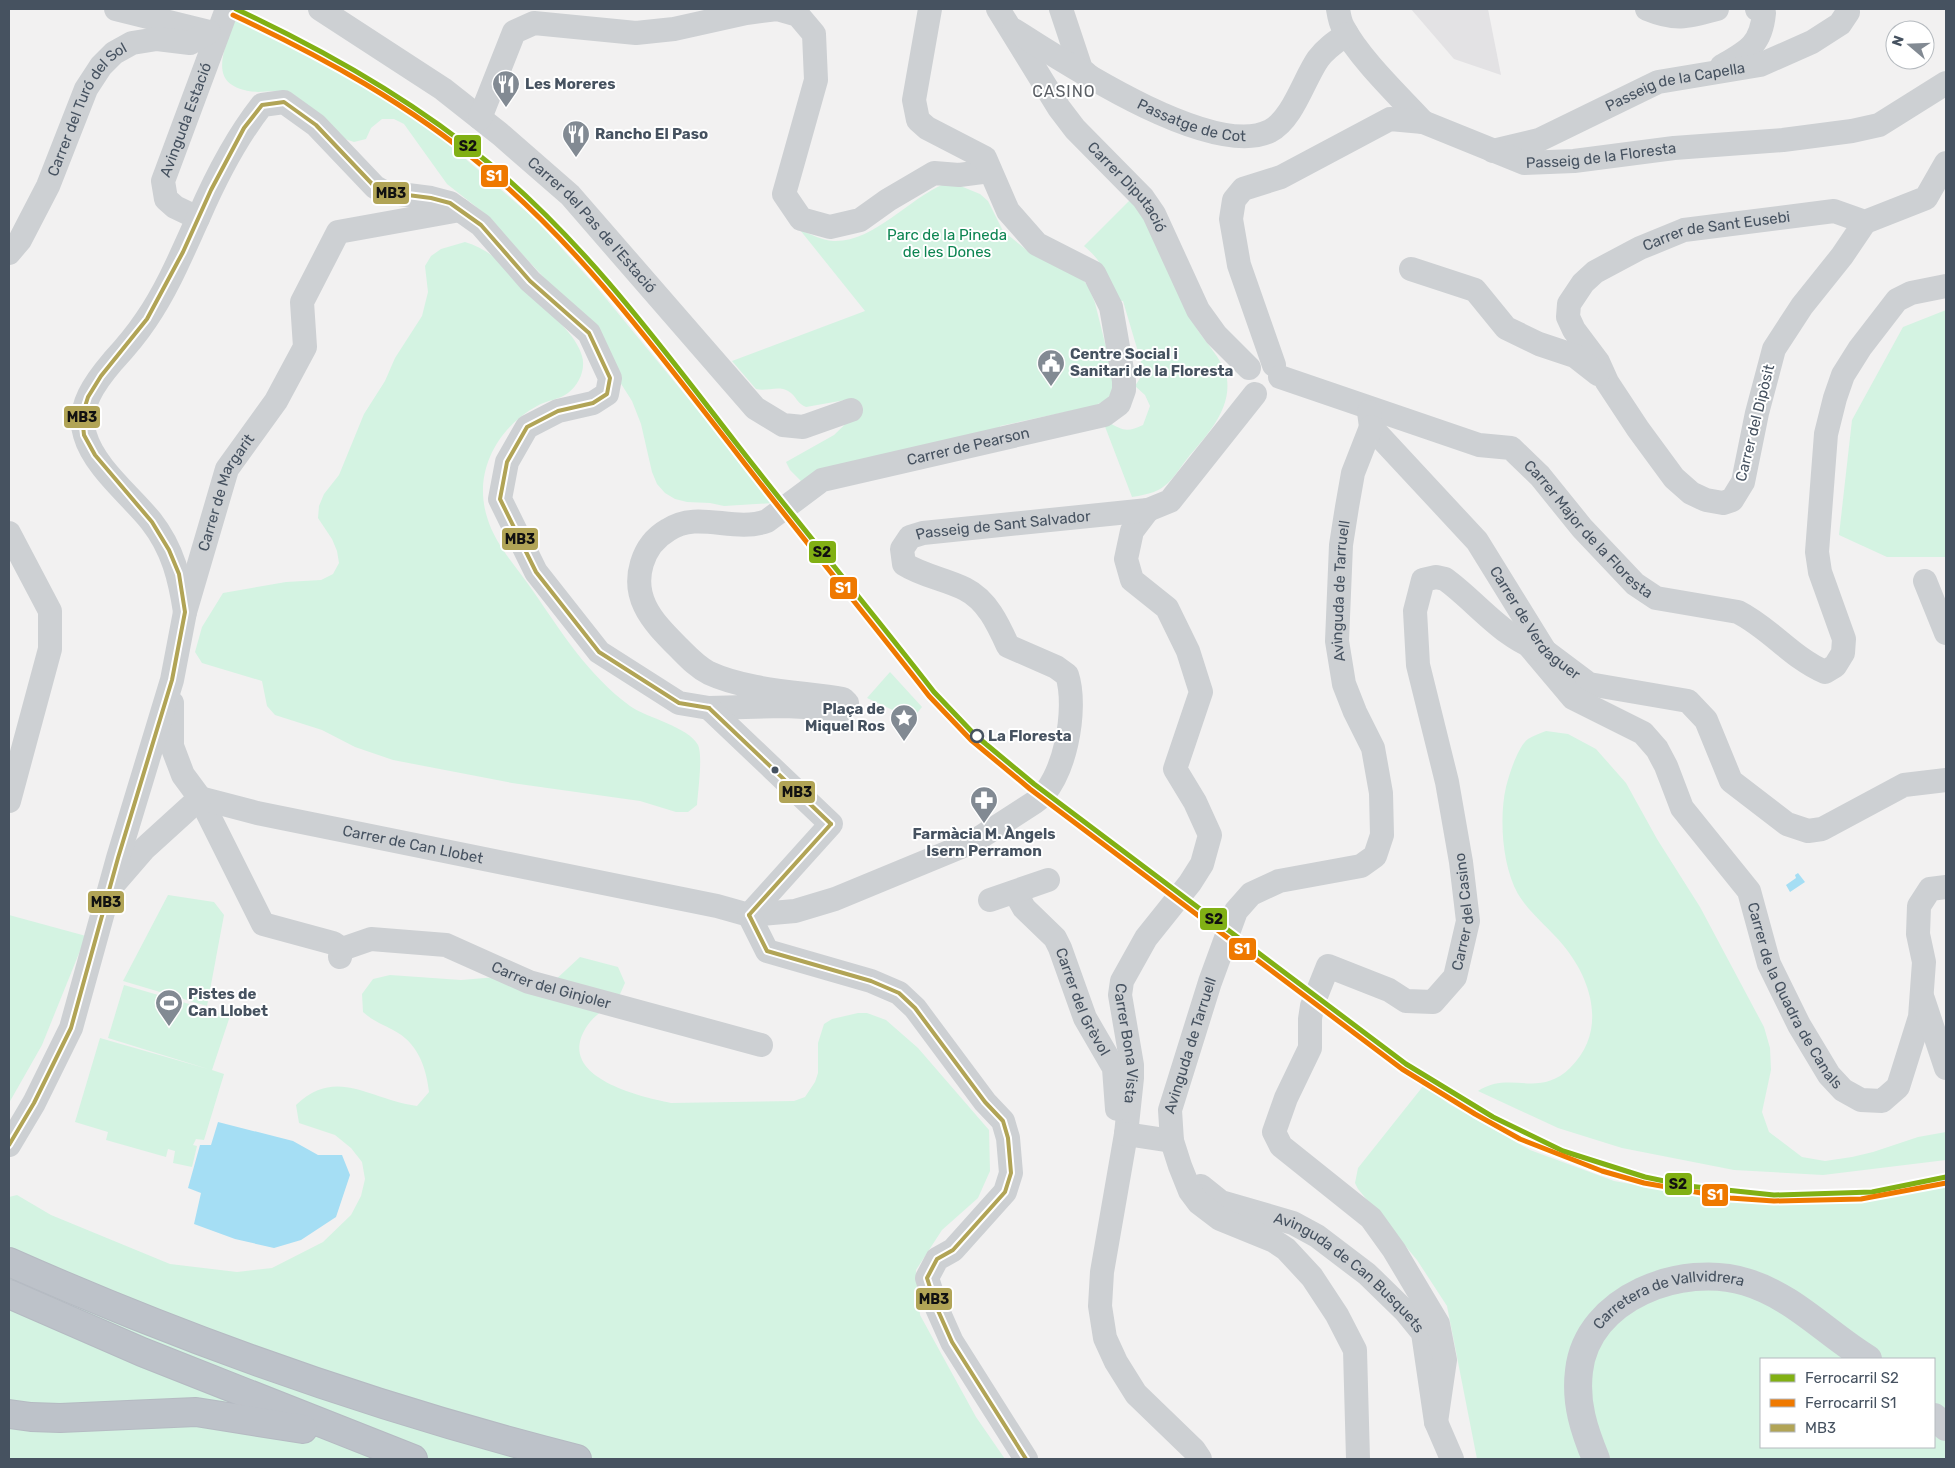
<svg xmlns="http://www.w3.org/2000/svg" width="1955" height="1468" viewBox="0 0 1955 1468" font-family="Rubik,sans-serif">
<rect width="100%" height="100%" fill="#f2f1f1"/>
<path fill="#e3e2e4" d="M1411,9H1488L1501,75L1454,59Z"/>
<g fill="#d4f3e2" fill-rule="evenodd">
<path d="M235,19L250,24L359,81L446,142L537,221L594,284L774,503L724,506L710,503L687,502L675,499L665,493L657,484L652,472L641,424L632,401L574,310L484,213L447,184L404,124L394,119H382L371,128L366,139L354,142L342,138C324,123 305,105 285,93C278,90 266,92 258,92C205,88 223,53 235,19Z"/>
<path d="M944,184L958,185L980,194L988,201L1003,231L1029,252L1082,278L1089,288L1095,303L1114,379L1111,394L1106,400L1094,406L1000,426V432L805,485L790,470L786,462L834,435L863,407L851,399L806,407C797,404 796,395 788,391C778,385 766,392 756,389L732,361L865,311L800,230C810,234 822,240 833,241C873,243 908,199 944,184Z"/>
<path d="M1131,199C1138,211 1148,222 1153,234C1167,264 1178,295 1194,324C1204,342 1223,358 1227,379C1231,409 1208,434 1190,455C1169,482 1168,492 1132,497L1104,424L1108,422C1122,430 1127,433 1143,425L1150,406L1145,395L1135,386L1144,372L1123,301H1116C1109,279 1103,261 1084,246Z"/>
<path d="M465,242C496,251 519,280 541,303C555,319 576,335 582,356C586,369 579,385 568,393C559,400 547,400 537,406C497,428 473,472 487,517C495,545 517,567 533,591C562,633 588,675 630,706C647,718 689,727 698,745C703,756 698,791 697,805L688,812H676L640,801L512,783L393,760L355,747L322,730L275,715L267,706L262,681L202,663L195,652L202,627L223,593L286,582L321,580L333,574L339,563L337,551L332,539L318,518L319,506L324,494L339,475L364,414L385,381L395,358L422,316L428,292L425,266L431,256L441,249Z"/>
<path d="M1946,310V557H1887L1839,535L1852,420L1903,327Z"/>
<path d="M890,672L922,707L912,719L867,698Z"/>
<path d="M1546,731L1568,734L1596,749L1626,783L1657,839L1700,907L1764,1027L1770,1048L1771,1070L1762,1112L1769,1132L1802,1157L1825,1161L1852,1157L1873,1152L1918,1137L1946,1132V1160L1823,1175L1734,1170L1622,1148L1558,1128L1478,1091C1511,1070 1538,1099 1570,1068C1607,1032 1593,981 1563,945C1549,928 1530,914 1518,894C1502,866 1499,817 1506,787C1509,775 1518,746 1528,739C1533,736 1540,733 1546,731Z"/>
<path d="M168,895L214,902L224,915L207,1006L123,981Z"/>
<path d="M9,915L86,936L42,1045L9,1103Z"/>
<path d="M580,957L618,967L625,983C622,989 620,996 616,1000C608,1008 596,1014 590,1022C549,1075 636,1096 671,1103L794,1101L805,1097L815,1082L818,1073V1043L824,1024L832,1019L858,1013H867L886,1020L918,1048L989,1130L990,1171L978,1198L942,1230L916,1270L920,1315L976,1417L1005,1459H9V1197L17,1195L51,1215L170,1264L237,1272L272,1268L323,1242L351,1215L361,1196L365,1179L362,1162L351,1148L335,1135L299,1123L296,1105C337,1066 370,1100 417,1106L429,1092C426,1066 417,1042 393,1030C382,1024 373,1021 363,1012L362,994L373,979L390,975L461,980L497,977L553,982Z"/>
<path d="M124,985L230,1016L212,1070L224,1074L204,1140L196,1139L193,1145L197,1146L192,1167L173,1163L175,1151L168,1149L166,1157L106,1140L108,1132L75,1122L100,1038L208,1069L108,1038Z"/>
<path d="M1424,1085L1449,1104L1530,1150L1614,1181L1730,1202L1817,1204L1946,1183V1459H1477L1447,1306L1417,1260L1358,1189L1355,1183L1358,1168ZM1761,1359H1934V1447H1761Z"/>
</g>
<g fill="#a5def4">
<path d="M1798,873L1805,882L1790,892L1786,885L1796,878L1795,875Z"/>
<path d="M218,1122L293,1141L318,1155H342L350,1175L336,1217L301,1240L274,1248L235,1239L194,1224L201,1193L188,1188L200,1145H211Z"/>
</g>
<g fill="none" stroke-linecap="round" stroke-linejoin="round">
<g stroke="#b5bac2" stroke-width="30">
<g id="highway">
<path d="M9,1262C192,1343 382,1410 577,1459"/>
<path d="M9,1294L142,1352L413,1459"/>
<path d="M9,1414L31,1417L60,1418L196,1412L303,1429"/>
</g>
</g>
<g stroke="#cdd0d3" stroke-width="24">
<path d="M116,9L217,34"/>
<path id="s1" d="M320,9L443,89L500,134L570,195L755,408L783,425L803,427L851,410"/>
<path id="s2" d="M998,9L1059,108L1075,129L1143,198L1154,214L1198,310L1216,335L1249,368"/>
<path d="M1061,9L1081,69L1089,76"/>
<path d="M1338,9C1339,15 1340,22 1343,27C1359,58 1399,96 1423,122"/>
<path d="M1647,9C1676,21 1688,17 1717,9"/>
<path id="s3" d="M1014,30C1064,62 1212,160 1270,131C1293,119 1304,79 1318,59C1326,48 1337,41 1347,34"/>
<path d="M1722,66C1748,51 1761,45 1764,13L1757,9"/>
<path d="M480,118L514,32L534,23L636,33L674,29L746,13L777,9L798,15L814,34L816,80L784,194L801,219L830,227L860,220L888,200L934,173L959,175L990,171"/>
<path id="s4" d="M1493,151L1539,140L1658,82L1760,65L1812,42L1840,24L1848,12L1847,9"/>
<path id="s5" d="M198,218L175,207L166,199L163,181L227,9"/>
<path id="s6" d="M1865,222L1842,256L1802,306L1774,349L1757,413L1743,482L1732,500L1723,503L1706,500L1691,493L1674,478L1638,429L1607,382L1598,362L1574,330L1568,317L1569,304L1583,283L1595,272L1640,248L1684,230L1834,211L1865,222L1926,198L1946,163"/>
<path id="s7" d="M9,253L20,240L48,186L86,89L101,66L114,53L132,43L157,39L190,43L209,32"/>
<path d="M1411,269L1475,290L1506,328L1539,344L1575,356L1598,374"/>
<path id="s8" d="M1274,365L1239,265L1231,219L1234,200L1243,189L1281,177L1390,119L1423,122L1524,163L1574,161L1674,148L1783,140L1852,131L1879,125L1946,83"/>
<path id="s9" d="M1280,377L1479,445L1511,448L1540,476L1582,528L1635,584L1656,598L1738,612C1770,628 1792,658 1825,672L1835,666L1843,653L1844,639L1820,572L1817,552L1826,434L1835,398L1843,375L1860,348L1897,300L1911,293L1946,286"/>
<path id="s10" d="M1369,412L1371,427L1477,541L1545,651L1589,684L1688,701L1706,720L1731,781L1787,824L1808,831L1822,829L1904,785L1946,780"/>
<path id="s11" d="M1148,510L1132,531L1126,559L1132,580L1167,608L1188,651L1201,692L1175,769L1195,802L1210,835L1202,864L1190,883L1146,938L1122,981L1120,995L1132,1065V1078L1126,1134L1102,1272L1100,1306L1105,1338L1116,1362L1136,1394L1194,1450L1200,1459"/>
<path d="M9,533L50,611V649L9,801"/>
<path d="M1925,581L1946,633"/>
<path id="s12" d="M185,612C180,579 173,549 151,521C131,496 94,467 85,435C76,407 96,381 113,361C125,348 136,335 146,320C168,288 183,251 199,216C216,177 236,138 262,105L284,102L316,125L375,187L384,192L431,198L450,203L481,225L530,281L589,333L610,378L607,394L593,403L558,411L527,427L507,462L500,499L536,572L599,652L679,703L709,708L785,706L844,709L847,703L843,699C801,692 748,691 709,673C697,667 688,657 678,647C666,635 652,621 645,606C632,579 642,545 668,530C698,510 733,533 767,521L822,480L1104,415L1119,404L1124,390V381L1111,307L1094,273L1037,244L1008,211L985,158L927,128L918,120L914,100L930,9"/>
<path id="s13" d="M1530,647L1573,698L1643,733L1657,749L1666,766L1682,808L1749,891L1769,964L1799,1025L1829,1075L1843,1090L1861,1100L1882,1101L1898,1087L1920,1017L1924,962L1918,934L1919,906L1930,889L1946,887"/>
<path d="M172,703V746L183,775L200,798L263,924L333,943L342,949L340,957"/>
<path d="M709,708L831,824L749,915"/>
<path id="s14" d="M200,798L257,813L717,906L749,915L795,911L835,899L973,842L1035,802C1065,782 1078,708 1067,675L1056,667L1008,646C998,624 987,600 965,589C945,579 923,576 904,564L902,549L910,537L923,533L1148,510L1170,501L1255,394"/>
<path d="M113,885L145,848L200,798"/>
<path id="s15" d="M1015,892L1024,908L1055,938L1060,948L1085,1018L1114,1068L1117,1109"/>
<path d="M990,900L1048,880"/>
<path d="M749,915L767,951L871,981L899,993L915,1008L985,1102L1003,1121L1008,1138L1011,1173L1005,1192L953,1250L937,1259L927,1278L936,1306L952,1342L1026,1459"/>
<path id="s16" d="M342,949L371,939L446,945L529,982L761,1045"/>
<path d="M1923,999L1946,1068"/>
<path d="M1126,1134L1172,1141"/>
<path id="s17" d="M9,1145L34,1103L71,1028L118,858L172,680L185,612L227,469L276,401L305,347L302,302L338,232L460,210"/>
<path id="s18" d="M1201,1186L1221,1202L1293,1223L1317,1236L1367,1274L1405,1311L1423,1333L1436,1422L1452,1459"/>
<path id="s19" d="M1436,1422L1445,1360L1438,1324L1394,1250L1371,1218L1281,1146L1274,1132L1286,1098L1310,1048V1019L1312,1006L1328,966L1389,990L1406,1001L1433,1002L1455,977L1468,921L1461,862L1447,782L1418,665L1415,611L1423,580L1436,577L1445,579C1477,602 1505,641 1545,651"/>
<path id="s20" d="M1358,1459L1355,1350L1337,1315L1312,1277L1286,1249L1274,1241L1220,1219L1199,1203L1190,1191L1180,1166L1172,1141L1170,1110L1210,982L1236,911L1251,894L1279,881L1361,866L1375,856L1382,835L1381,793L1373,748L1355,712L1344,684L1337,641L1341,545L1347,507L1353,473L1371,427"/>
</g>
<g stroke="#c8ccd1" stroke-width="28">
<path d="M1934,1417L1946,1427"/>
<path id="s21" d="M1596,1459C1584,1430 1575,1403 1579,1371C1587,1297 1683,1262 1746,1282C1793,1296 1827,1334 1868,1359"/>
</g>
<use href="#highway" stroke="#bdc2c9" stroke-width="28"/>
<g stroke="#fff" stroke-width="8">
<g id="bus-1">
<path d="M709,708L831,824"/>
<path d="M749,915L767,951L871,981L899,993L915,1008L985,1102L1003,1121L1008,1138L1011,1173L1005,1192L953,1250L937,1259L927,1278L936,1306L952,1342L1026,1459"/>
<path d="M749,915L831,824"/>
<path d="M9,1145L34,1103L71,1028L118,858L172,680L185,612L179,574L169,550L152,522L95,455L84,435L82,416L88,397L101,376L147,319L183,252L211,190L244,128L262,105L284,102L316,125L375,187L384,192L431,198L450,203L481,225L530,281L589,333L610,378L607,394L593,403L558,411L527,427L507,462L500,499L536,572L599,652L679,703L709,708"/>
</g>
</g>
<use href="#bus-1" stroke="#b1a456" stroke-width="4"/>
<g stroke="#fff" stroke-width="9">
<path id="rail-1" d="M236,9C326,51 413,100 490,164C586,244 660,345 736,443C801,527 869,608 934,692L975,735L1034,784L1406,1064L1493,1117L1563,1151L1645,1177L1688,1186L1774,1195L1872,1192L1946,1177"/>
</g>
<g stroke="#fff" stroke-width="9">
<path id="rail-2" d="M233,15C323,57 410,105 486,169C583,250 658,353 735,451C799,534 865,614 929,696L971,740L1030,789L1402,1069L1475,1114L1520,1139L1602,1171L1644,1183L1730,1198L1774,1201L1861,1199L1946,1183"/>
</g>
<use href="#rail-1" stroke="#81b014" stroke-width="5"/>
<use href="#rail-2" stroke="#ef7900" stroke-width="5"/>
</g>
<defs>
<g id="restaurant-pin" transform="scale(1.4375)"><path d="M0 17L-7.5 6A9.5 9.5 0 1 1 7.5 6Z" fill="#828a93" stroke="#fff"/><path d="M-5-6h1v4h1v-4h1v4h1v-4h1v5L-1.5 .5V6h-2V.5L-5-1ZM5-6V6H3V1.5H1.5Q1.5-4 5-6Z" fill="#fff"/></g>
<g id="civic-pin" transform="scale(1.4375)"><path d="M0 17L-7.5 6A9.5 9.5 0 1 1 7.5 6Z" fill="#828a93" stroke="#fff"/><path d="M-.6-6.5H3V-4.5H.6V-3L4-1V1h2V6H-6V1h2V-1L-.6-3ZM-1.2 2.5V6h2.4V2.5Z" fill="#fff"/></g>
<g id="sight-pin" transform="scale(1.4375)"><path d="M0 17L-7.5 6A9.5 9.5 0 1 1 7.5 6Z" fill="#828a93" stroke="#fff"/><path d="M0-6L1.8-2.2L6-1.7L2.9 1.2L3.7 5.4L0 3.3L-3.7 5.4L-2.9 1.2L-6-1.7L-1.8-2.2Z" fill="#fff"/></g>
<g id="pharmacy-pin" transform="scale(1.4375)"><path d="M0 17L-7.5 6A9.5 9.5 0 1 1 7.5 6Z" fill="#828a93" stroke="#fff"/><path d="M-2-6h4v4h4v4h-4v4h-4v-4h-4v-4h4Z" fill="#fff"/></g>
<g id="stadium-pin" transform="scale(1.4375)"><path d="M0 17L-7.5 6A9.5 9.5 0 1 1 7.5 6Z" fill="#828a93" stroke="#fff"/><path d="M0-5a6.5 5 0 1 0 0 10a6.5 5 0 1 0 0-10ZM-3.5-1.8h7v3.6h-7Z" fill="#fff"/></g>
</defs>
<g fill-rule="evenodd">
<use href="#restaurant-pin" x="506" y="84"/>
<use href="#restaurant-pin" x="576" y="134"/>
<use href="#civic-pin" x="1051" y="363"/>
<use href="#sight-pin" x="904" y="718"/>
<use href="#pharmacy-pin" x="984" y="800"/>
<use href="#stadium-pin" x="169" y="1003"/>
</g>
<circle fill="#fff" stroke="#465260" stroke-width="2.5" cx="977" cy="736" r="6"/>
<circle fill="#465260" stroke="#fff" stroke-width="2" cx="775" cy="770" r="4.5"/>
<g text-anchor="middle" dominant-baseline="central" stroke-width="4" stroke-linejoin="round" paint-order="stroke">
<g font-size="15" font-weight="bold" fill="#465260" stroke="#fff" text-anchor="start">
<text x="525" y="84">Les Moreres</text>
<text x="595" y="134">Rancho El Paso</text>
<text x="1070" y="354">Centre Social i<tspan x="1070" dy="17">Sanitari de la Floresta</tspan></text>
<text x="885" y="709" text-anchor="end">Plaça de<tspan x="885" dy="17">Miquel Ros</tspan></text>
<text x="984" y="834" text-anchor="middle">Farmàcia M. Àngels<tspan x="984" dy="17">Isern Perramon</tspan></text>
<text x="188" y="994">Pistes de<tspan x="188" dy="17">Can Llobet</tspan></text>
</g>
<g font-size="15" fill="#465260" stroke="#fff">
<text stroke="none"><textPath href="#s4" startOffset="195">Passeig de la Capella</textPath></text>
<text stroke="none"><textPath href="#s7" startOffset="165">Carrer del Turó del Sol</textPath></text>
<text stroke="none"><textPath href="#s3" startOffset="201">Passatge de Cot</textPath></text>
<text stroke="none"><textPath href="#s5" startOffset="121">Avinguda Estació</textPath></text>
<text stroke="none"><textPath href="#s8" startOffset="569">Passeig de la Floresta</textPath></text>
<text stroke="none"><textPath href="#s2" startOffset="221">Carrer Diputació</textPath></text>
<text stroke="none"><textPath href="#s1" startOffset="349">Carrer del Pas de l'Estació</textPath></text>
<text stroke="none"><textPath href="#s6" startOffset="758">Carrer de Sant Eusebi</textPath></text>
<text transform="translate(1755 423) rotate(-76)">Carrer del Dipòsit</text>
<text stroke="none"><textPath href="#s12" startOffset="2328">Carrer de Pearson</textPath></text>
<text stroke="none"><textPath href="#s17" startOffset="691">Carrer de Margarit</textPath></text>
<text stroke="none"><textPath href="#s14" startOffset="1338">Passeig de Sant Salvador</textPath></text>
<text stroke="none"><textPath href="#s9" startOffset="355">Carrer Major de la Floresta</textPath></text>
<text stroke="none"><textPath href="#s20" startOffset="1068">Avinguda de Tarruell</textPath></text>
<text stroke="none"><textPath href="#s10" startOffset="272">Carrer de Verdaguer</textPath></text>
<text stroke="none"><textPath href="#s14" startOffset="218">Carrer de Can Llobet</textPath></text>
<text stroke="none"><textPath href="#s19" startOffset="745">Carrer del Casino</textPath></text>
<text stroke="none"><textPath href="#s16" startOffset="219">Carrer del Ginjoler</textPath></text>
<text stroke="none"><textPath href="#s13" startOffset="452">Carrer de la Quadra de Canals</textPath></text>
<text stroke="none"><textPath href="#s15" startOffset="131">Carrer del Grèvol</textPath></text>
<text stroke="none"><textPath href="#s11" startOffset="604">Carrer Bona Vista</textPath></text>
<text stroke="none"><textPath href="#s20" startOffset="498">Avinguda de Tarruell</textPath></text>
<text stroke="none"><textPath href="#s18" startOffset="175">Avinguda de Can Busquets</textPath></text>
<text stroke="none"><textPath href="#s21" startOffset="220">Carretera de Vallvidrera</textPath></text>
</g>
<g font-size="15" fill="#0d8552" stroke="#fff">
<text x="947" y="235">Parc de la Pineda<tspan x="947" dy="17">de les Dones</tspan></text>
</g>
<g font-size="15" font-weight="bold" fill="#465260" stroke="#fff" text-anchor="start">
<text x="988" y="736">La Floresta</text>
</g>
<g font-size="16" letter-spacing="1" fill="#5c6066" stroke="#fff">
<text x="1064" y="91">CASINO</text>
</g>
</g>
<g stroke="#fff" stroke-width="2">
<rect x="453" y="134" width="29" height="24" rx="5" fill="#81b014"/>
<rect x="480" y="164" width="29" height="24" rx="5" fill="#ef7900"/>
<rect x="372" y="181" width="38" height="24" rx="5" fill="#b1a456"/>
<rect x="63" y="405" width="38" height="24" rx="5" fill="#b1a456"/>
<rect x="501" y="527" width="38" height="24" rx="5" fill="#b1a456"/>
<rect x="808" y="540" width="29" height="24" rx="5" fill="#81b014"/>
<rect x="829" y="576" width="29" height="24" rx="5" fill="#ef7900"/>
<rect x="778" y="780" width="38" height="24" rx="5" fill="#b1a456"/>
<rect x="87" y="890" width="38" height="24" rx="5" fill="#b1a456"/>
<rect x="1199" y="907" width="29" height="24" rx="5" fill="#81b014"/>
<rect x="1228" y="937" width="29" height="24" rx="5" fill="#ef7900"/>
<rect x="1664" y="1172" width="29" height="24" rx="5" fill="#81b014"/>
<rect x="1701" y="1183" width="28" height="24" rx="5" fill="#ef7900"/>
<rect x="915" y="1287" width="38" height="24" rx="5" fill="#b1a456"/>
</g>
<g font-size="14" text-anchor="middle" font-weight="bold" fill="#fff">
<text x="494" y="181">S1</text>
<text x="843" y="593">S1</text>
<text x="1242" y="954">S1</text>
<text x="1715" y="1200">S1</text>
</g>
<g font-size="14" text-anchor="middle" font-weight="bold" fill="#111">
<text x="468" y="151">S2</text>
<text x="391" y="198">MB3</text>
<text x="82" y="422">MB3</text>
<text x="520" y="544">MB3</text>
<text x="822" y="557">S2</text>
<text x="797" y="797">MB3</text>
<text x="106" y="907">MB3</text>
<text x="1214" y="924">S2</text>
<text x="1678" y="1189">S2</text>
<text x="934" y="1304">MB3</text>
</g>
<rect width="1955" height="1468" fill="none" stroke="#465260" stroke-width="20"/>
<rect x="1760" y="1358" width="175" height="90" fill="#ffffff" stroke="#b5babf"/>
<rect x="1770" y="1374" width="25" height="8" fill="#81b014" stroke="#b5babf"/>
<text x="1805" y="1383" font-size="15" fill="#465260">Ferrocarril S2</text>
<rect x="1770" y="1399" width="25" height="8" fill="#ef7900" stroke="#b5babf"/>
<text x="1805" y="1408" font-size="15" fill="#465260">Ferrocarril S1</text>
<rect x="1770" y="1424" width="25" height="8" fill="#b1a456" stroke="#b5babf"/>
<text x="1805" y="1433" font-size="15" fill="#465260">MB3</text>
<g transform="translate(1910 45) rotate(289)"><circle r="24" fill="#ffffff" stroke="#b5babf"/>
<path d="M0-4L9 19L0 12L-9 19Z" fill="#828a93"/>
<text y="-8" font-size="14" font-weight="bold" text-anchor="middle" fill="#465260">N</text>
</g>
</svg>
